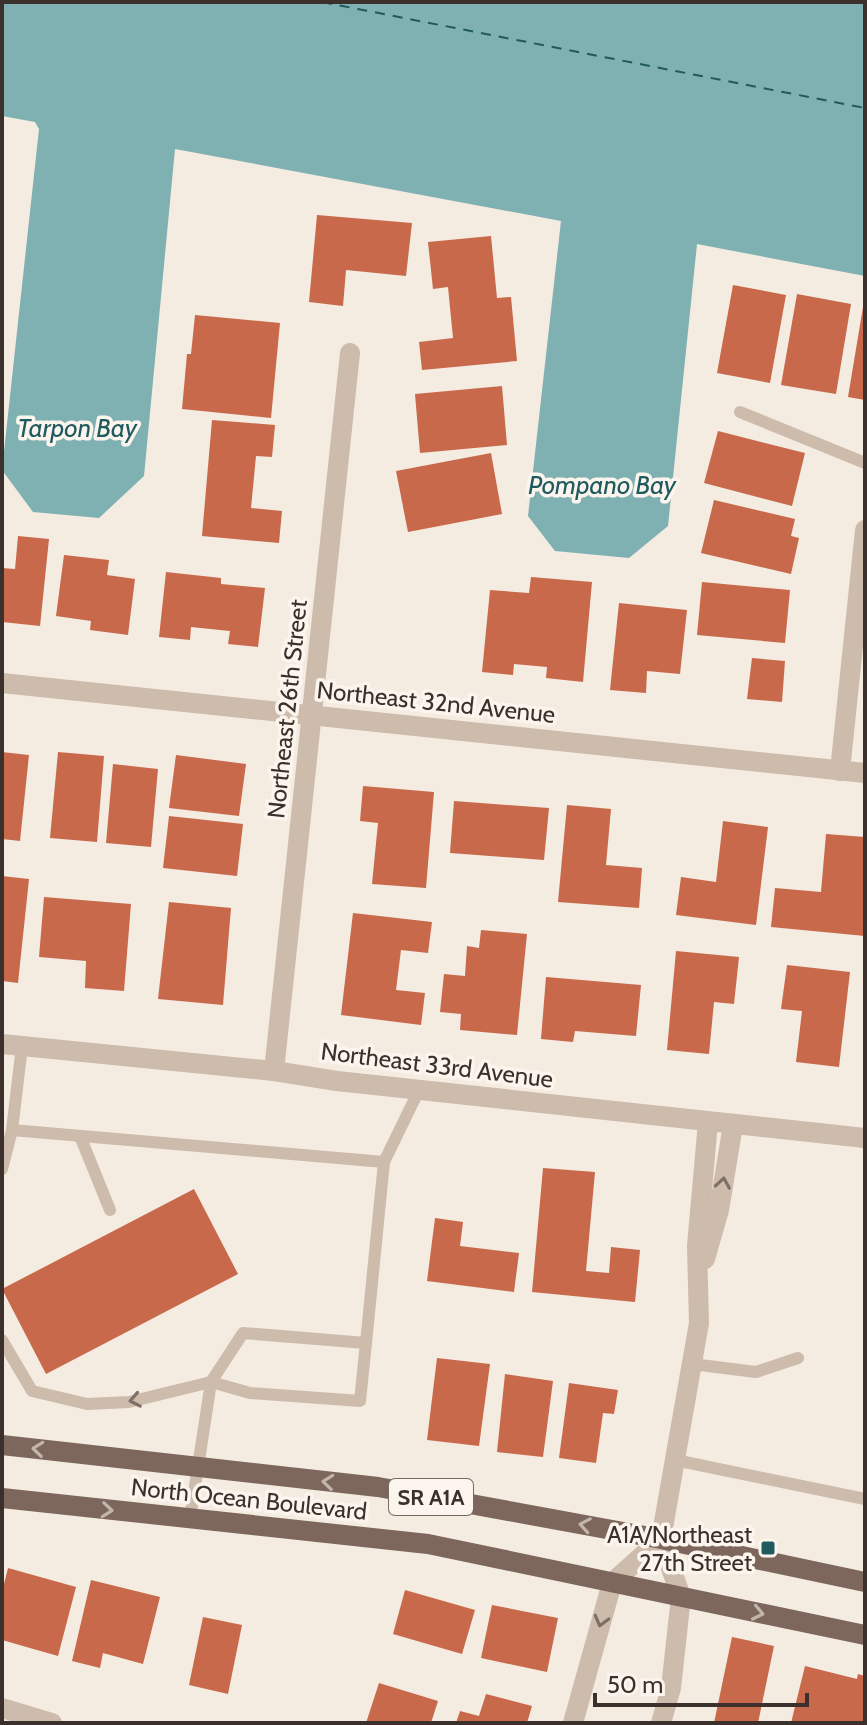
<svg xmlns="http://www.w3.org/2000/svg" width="867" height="1725" viewBox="0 0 867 1725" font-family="Cabin,sans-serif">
<rect width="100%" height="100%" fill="#f4ebe1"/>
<path fill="#7fb0b2" d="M2,2H865V276L697,244L668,526L629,558L555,551L528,516L561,221L175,149L144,476L99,518L33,512L2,470L39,129L35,122L2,116Z"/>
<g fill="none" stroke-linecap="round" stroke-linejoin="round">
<path stroke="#1f5a5e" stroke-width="2" stroke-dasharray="10 8" stroke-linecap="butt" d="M322,2L865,108"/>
</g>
<g fill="#c8694b">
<path d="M317,215L412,223L406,276L346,270L343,306L309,302Z"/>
<path d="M491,236L497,298L511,297L517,361L422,370L419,342L453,338L448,287L433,289L428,242Z"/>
<path d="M733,285L786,295L770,383L717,373Z"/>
<path d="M797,294L851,304L836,394L781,385Z"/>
<path d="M863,307H865V400L848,397Z"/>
<path d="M195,315L280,323L271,418L182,409L187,354H191Z"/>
<path d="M502,386L507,445L420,453L415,394Z"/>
<path d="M212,420L275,425L272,457L256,456L251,508L282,511L279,543L202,536Z"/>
<path d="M718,431L805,453L792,506L704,483Z"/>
<path d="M491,453L502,514L408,532L396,471Z"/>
<path d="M714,500L795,519L791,536L799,538L791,574L701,553Z"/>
<path d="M18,536L49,539L40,626L2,622V568L15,569Z"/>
<path d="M64,555L109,560L107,575L135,579L128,635L90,630L91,621L56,616Z"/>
<path d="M166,572L221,578V584L265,588L258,647L228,644L230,631L191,627L190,640L159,637Z"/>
<path d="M531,577L592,582L583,682L546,678L547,667L514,664L513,675L482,672L490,590L529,593Z"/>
<path d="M702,582L790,590L785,643L697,635Z"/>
<path d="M619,603L687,610L680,674L647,671L646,693L610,690Z"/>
<path d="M752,658L785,661L782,702L747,699Z"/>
<path d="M2,752L29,755L20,841L2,839Z"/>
<path d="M58,752L104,756L97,842L50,838Z"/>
<path d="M176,755L246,764L239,816L169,808Z"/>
<path d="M113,764L158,769L151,847L106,843Z"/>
<path d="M363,786L434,792L426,888L372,884L378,823L360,821Z"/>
<path d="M454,801L549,808L544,860L450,853Z"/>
<path d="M567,805L611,809L606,865L642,868L639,908L558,902Z"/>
<path d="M169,816L243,824L237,876L163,868Z"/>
<path d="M723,821L768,827L756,925L676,915L681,877L716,882Z"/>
<path d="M826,834L865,837V936L771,927L775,888L821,892Z"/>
<path d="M2,876L29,879L18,983L2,981Z"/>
<path d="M44,897L131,904L124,991L85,988L86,961L39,957Z"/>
<path d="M169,902L231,908L223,1005L158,999Z"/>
<path d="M353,913L432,922L428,953L401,950L396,990L425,993L421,1025L341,1015Z"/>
<path d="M481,930L527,934L517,1035L460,1030L461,1014L440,1012L444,974L465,976L467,946L479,948Z"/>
<path d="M676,951L739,957L734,1004L714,1002L709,1054L667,1050Z"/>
<path d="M787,965L850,972L839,1067L796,1062L802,1011L781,1009Z"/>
<path d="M546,977L641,985L636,1036L575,1031L573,1042L541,1039Z"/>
<path d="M543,1168L595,1172L586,1271L609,1273L611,1247L640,1250L635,1302L532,1292Z"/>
<path d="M194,1189L238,1274L46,1374L2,1289Z"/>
<path d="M435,1218L463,1222L460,1246L519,1253L514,1292L427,1281Z"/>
<path d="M437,1358L490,1364L479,1446L427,1440Z"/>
<path d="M505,1374L553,1381L543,1457L497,1452Z"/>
<path d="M569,1383L618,1390L614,1414L603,1413L596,1463L559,1458Z"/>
<path d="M8,1568L76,1587L58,1656L2,1640V1592Z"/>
<path d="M91,1580L160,1597L143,1664L103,1653L100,1668L72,1661Z"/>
<path d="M405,1590L475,1610L462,1654L393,1634Z"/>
<path d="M492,1605L558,1618L547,1672L481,1658Z"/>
<path d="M203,1617L242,1625L228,1694L189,1685Z"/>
<path d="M732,1637L774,1646L758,1723H714Z"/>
<path d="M805,1666L857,1679L858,1674L865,1676L864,1723H791Z"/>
<path d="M379,1683L438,1701L431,1723H366Z"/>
<path d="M486,1694L532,1706L527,1723H456L460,1711L479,1716Z"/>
</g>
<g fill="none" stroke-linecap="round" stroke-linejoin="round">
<g stroke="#cdbbac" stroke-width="12">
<path d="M740,412L865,463"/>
<path d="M22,1046L12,1130L384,1162L419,1090"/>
<path d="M80,1136L110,1210"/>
<path d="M2,1169L12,1130"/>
<path d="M2,1340L32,1391L87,1404L129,1402L211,1382L250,1393L360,1401L366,1343"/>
<path d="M692,1364L756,1372L798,1358"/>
<path d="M675,1460L865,1499"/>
<path d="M190,1519L211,1382L243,1333L366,1343L384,1162"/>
</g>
<g stroke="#cdbbac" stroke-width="20">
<path d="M2,683L865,773"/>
<path d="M840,771L865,530"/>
<path d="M2,1044L274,1071L337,1081L865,1138"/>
<path d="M274,1071L350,353"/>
<path d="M705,1259L719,1210L733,1125"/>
<path d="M2,1708L52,1723"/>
<path d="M573,1723L612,1583L661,1539"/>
<path d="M661,1723L671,1688L681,1597L661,1539L699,1323L697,1246L708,1122"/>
</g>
<g stroke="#7d675c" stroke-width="20">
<path d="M2,1445L378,1487L661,1539L865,1582"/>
<path d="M2,1498L428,1544L865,1635"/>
</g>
</g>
<defs><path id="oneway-chevron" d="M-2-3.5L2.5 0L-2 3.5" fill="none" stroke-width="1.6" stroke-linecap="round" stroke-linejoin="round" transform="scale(2)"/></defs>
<g stroke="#7d6f65">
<use href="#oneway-chevron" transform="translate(723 1183) rotate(-81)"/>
<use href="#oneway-chevron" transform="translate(135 1400) rotate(169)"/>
<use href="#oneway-chevron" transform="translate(601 1621) rotate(105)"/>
</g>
<g stroke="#c2b5ac">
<use href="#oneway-chevron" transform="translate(38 1449) rotate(-174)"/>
<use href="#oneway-chevron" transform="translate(328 1482) rotate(-174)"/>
<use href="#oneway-chevron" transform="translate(107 1510) rotate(6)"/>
<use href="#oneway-chevron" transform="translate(585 1525) rotate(-170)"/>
<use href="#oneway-chevron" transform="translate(758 1613) rotate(12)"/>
</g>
<rect fill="#1f5a5e" stroke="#fbf5ee" stroke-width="3" x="760" y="1540" width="16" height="16" rx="4"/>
<g text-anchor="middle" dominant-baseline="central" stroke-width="7" stroke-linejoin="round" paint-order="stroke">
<rect fill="#fbf5ee" stroke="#756b66" stroke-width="2" x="389" y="1479" width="84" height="36" rx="6"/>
<g font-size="22" font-weight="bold" fill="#3b302b">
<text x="431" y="1497">SR A1A</text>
</g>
<g font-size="24" fill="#3b302b" stroke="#fbf5ee">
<text transform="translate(436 702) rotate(6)">Northeast 32nd Avenue</text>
<text transform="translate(287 709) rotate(-84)">Northeast 26th Street</text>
<text transform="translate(437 1065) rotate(7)">Northeast 33rd Avenue</text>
<text transform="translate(249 1499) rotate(6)">North Ocean Boulevard</text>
</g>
<g font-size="24" fill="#3b302b" stroke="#fbf5ee" text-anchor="end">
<text x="752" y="1534">A1A/Northeast<tspan x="752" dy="28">27th Street</tspan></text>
</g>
<g font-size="26" font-style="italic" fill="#1f5a5e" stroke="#fbf5ee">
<text x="77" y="428">Tarpon Bay</text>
<text x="602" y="485">Pompano Bay</text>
</g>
</g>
<rect width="867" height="1725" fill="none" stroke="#3b302b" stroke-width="8"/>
<path d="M595 1693v12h212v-12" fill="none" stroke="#3b302b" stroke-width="4"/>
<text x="607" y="1693" font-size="24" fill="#3b302b" stroke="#fbf5ee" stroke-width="6" paint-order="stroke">50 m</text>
</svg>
